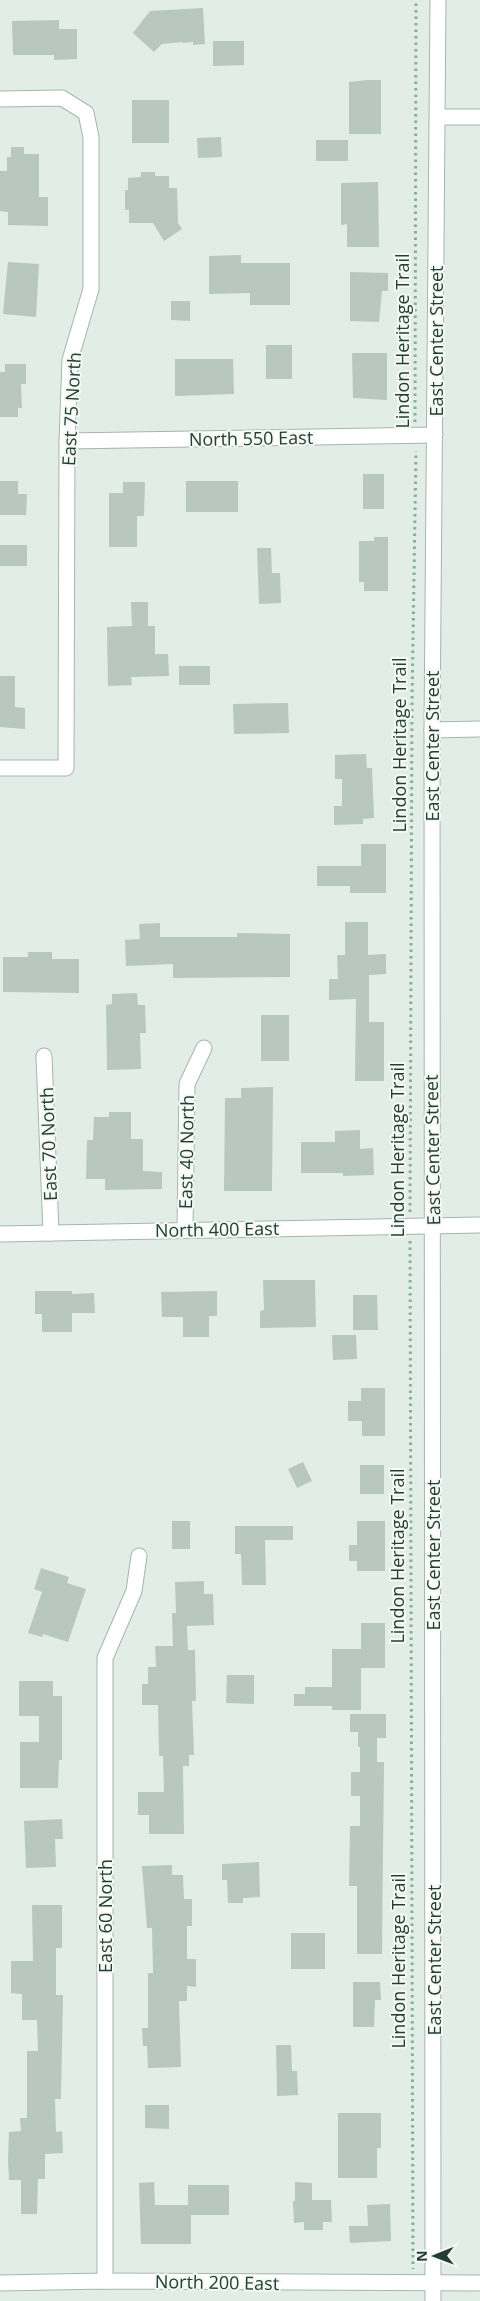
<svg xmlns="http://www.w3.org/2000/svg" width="480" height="2301" viewBox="0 0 480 2301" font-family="'Open Sans',sans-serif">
<rect width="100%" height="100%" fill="#e3ede7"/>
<g fill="#b8c7bf">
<path d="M203,8L205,44L193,45V42L182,43V42L162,44L154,52L133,33L150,11Z"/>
<path d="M59,20V29H77V59L54,60V55H13L12,21Z"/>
<path d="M213,41H244V65L213,66Z"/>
<path d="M368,80H381V134H349V82Z"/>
<rect x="132" y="100" width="37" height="43"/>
<path d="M221,137L222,157L198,158L197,138Z"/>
<rect x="316" y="140" width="32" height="21"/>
<path d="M11,147H24V154H39V197H48V226L8,225V212L0,211V171H7V157H11Z"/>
<path d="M141,172H155V176H169V188H177L178,223L182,229L164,241L153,223H129V210H125V190H128V178L141,177Z"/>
<path d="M378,182L379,247H347V224L341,225V183Z"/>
<path d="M241,255V263H290V305H250V293L209,294V256Z"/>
<path d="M8,262L39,264L36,317L3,314Z"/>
<path d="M350,272L388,273V291H382L379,322L350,321Z"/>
<path d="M171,301H190V321L171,320Z"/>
<rect x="266" y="345" width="26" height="34"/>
<path d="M352,353H387V400L353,398Z"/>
<path d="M175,359H233L234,394L175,396Z"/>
<path d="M5,364H26V384H21L22,408H18V417H0V372H5Z"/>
<rect x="363" y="474" width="21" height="35"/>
<path d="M0,481H18V494H27L26,515H0Z"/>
<rect x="186" y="481" width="52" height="31"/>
<path d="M123,482H145L144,516H137V547H109V493H123Z"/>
<path d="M374,537H388V591H364V582H359V541H374Z"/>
<rect x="0" y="545" width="27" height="21"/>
<path d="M257,548H271L272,573H280L281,603L259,604Z"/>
<path d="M131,602H148V626H155V654H168L169,676L131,677L132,685L108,686L107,627L132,626Z"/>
<rect x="179" y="666" width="31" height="19"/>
<path d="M0,676H15V707L25,708V729L0,727Z"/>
<path d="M288,703L289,733L234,734L233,704Z"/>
<path d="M366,754L367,768H372L374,818L363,819V824L334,825V806H342V779H335V755Z"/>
<path d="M361,844H386V893H350V886H317V866H361Z"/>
<path d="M345,922H368V955L386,954V974L369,975V1022H384V1081H355L356,999L329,1000V979H338L337,955H345Z"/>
<path d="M160,923V937H237V933L290,934V977L173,978V964L126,966L125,940L140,939L139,924Z"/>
<path d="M28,952H52V959H79V993L3,992V957H28Z"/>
<path d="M137,993L138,1005H145L146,1033H140L141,1069L107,1070L106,1005L112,1004V994Z"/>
<rect x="261" y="1015" width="28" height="46"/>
<path d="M273,1087L272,1191H224L225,1098H241V1088Z"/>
<path d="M109,1112H131V1139H143V1171L162,1172V1189L105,1190V1179H86L87,1140H93L94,1117H109Z"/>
<path d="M360,1130V1149L373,1148L374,1175L343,1176V1173H301V1142H335V1131Z"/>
<path d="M263,1280H315L316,1327L260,1328V1311L264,1310Z"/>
<path d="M35,1291H72V1294L94,1293L95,1313H72V1332H42V1314H35Z"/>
<path d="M217,1291V1316H209V1337H183V1317H162L161,1292Z"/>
<path d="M353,1295H377L378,1330H353Z"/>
<path d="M332,1335H356L357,1359L333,1360Z"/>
<path d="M361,1388H385V1436H362V1421H348V1401H361Z"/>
<path d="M303,1462L312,1481L297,1488L288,1469Z"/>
<rect x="360" y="1465" width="24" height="29"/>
<rect x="172" y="1521" width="18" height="28"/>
<path d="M357,1521H385V1571H357V1561H349V1545H357Z"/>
<path d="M235,1526H293V1540H265L266,1585H242L241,1554H235Z"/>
<path d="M41,1568L69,1577L67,1583L86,1589L68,1642L43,1634L42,1637L28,1633L42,1592L34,1589Z"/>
<path d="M204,1581V1594H213L214,1625L187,1626L188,1650H195L196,1701H192L194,1755H189V1766H183L184,1834H149V1815H138V1792H164L163,1756H159L158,1705H142V1684H148V1667H156L155,1646H173L172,1613H176L175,1582Z"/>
<path d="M361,1623H385V1668H361V1710H332V1706H294V1694H305V1687H332V1649H361Z"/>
<path d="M227,1675H254V1704L226,1703Z"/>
<path d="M19,1681H53V1696H62V1760H59L58,1788H20V1742H39V1716H19Z"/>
<path d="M350,1714H386V1738H377V1762H384L382,1954H357V1886H349L350,1826H360V1796H351V1772H360V1747H358V1732H350Z"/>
<path d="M62,1819L63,1839H55L56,1867L26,1868L24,1821Z"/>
<path d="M259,1862L260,1897L243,1898V1903H228L227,1880H222V1864Z"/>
<path d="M172,1865V1875H183L184,1899H192V1926H187V1959H196V1987L187,1986V2001H179L181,2067L148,2068L147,2046H143L142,2028H148V1973H153L152,1928H147L142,1866Z"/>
<path d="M32,1905H62V1948H56V1995H63L61,2099H55L56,2132L62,2131L63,2153L45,2154V2179H38L37,2214H21V2180H9L8,2160L9,2132L21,2131L20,2118H27V2051H38L37,2020H22V1994L11,1993V1961H33Z"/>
<rect x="291" y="1933" width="34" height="36"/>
<path d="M353,1982H380L381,2000H375L374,2027H353Z"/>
<path d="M276,2045H291L292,2071H297L298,2095L277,2096Z"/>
<path d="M145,2105H169V2129L145,2128Z"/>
<path d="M338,2113H381V2148H377V2178H338Z"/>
<path d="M154,2182L155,2205H188V2185H229V2215H191V2244H141L139,2183Z"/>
<path d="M295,2182L312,2183V2200H331L332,2222H323V2230H304V2222L294,2223L293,2201H295Z"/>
<path d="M390,2204L391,2241L350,2243L349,2226H368L367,2205Z"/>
</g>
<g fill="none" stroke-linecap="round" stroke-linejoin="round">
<g stroke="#a6b5ad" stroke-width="17">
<g id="minor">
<path d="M0,99L62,98L86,113L91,137V289L70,360L67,441L66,768H0"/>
<path d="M438,117H480"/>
<path d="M67,441L435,435"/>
<path d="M432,730L480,729"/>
<path d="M44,1056L51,1233"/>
<path d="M185,1230L187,1084L204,1048"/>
<path d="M0,1234L480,1225"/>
<path d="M105,2281V1658L134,1591L139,1556"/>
<path d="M0,2283L105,2281L480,2283"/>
<path d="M433,2301L432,730L438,0"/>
</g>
</g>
<g stroke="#84b09b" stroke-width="3" stroke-dasharray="2.5 4" stroke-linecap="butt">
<path d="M415,422L416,0"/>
<path d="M410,1212L412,702L416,451"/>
<path d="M410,1241L413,2269"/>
</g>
<use href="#minor" stroke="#fff" stroke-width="15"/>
</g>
<g text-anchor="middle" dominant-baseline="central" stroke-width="4" stroke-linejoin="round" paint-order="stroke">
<g font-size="18" fill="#233e32" stroke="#f4f9f5">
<text transform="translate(402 341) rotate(-90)">Lindon Heritage Trail</text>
<text transform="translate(436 341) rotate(-90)">East Center Street</text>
<text transform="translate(71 409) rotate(-87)">East 75 North</text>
<text transform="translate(251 438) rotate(-1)">North 550 East</text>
<text transform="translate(399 745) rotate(-90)">Lindon Heritage Trail</text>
<text transform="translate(432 746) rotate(-90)">East Center Street</text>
<text transform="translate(48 1144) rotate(-92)">East 70 North</text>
<text transform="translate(397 1150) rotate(-90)">Lindon Heritage Trail</text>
<text transform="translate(432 1150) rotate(-91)">East Center Street</text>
<text transform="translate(186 1152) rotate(-89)">East 40 North</text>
<text transform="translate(217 1229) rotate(-1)">North 400 East</text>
<text transform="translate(433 1555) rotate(-90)">East Center Street</text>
<text transform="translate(397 1556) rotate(-90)">Lindon Heritage Trail</text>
<text transform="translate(105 1916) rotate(-90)">East 60 North</text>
<text transform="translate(434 1960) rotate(-90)">East Center Street</text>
<text transform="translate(398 1961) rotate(-90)">Lindon Heritage Trail</text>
<text transform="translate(217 2282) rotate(1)">North 200 East</text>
</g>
</g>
<g transform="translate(435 2256) rotate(269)" stroke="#f4f9f5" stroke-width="4" paint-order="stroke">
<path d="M0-4L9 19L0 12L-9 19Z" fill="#233e32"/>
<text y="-8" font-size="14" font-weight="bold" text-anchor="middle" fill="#233e32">N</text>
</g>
</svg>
